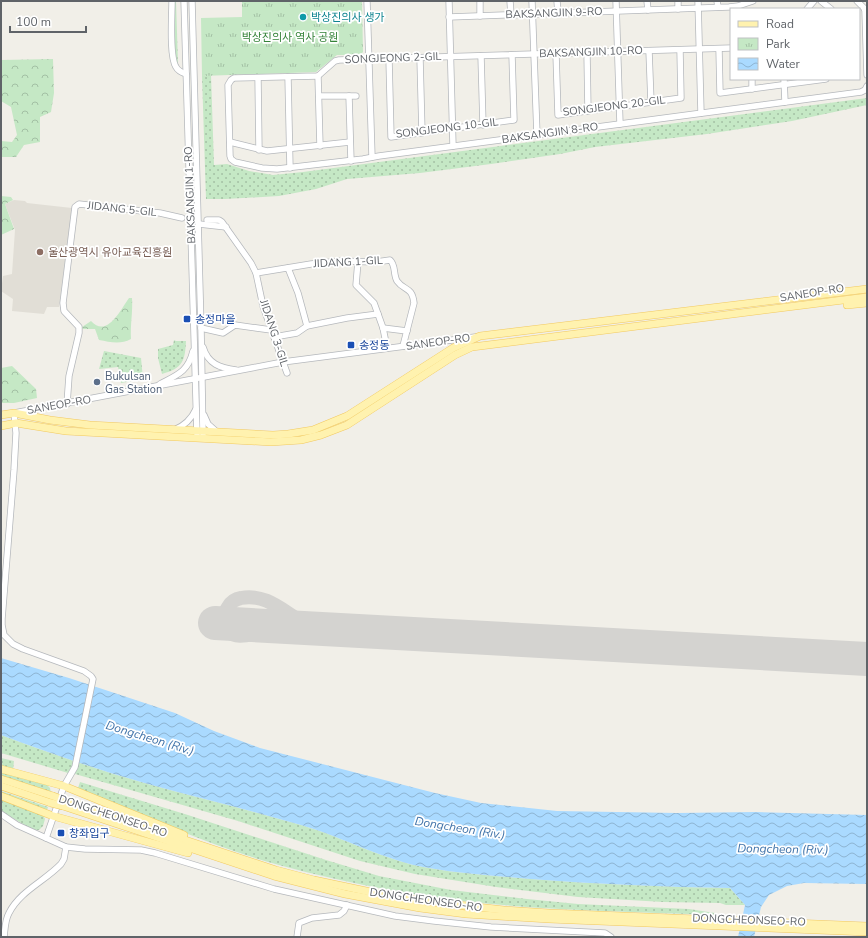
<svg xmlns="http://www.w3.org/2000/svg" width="868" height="938" viewBox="0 0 868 938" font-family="'Nunito Sans','Noto Sans KR',sans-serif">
<defs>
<pattern id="grass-dots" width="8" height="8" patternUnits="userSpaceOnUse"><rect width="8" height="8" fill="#c5e8c5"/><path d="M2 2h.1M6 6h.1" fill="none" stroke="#a3c0a4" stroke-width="1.8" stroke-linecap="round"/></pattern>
<pattern id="forest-crowns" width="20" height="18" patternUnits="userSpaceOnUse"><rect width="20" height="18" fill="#c5e8c5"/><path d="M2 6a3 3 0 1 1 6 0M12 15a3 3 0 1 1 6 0" fill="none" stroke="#a3c0a4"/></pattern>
<pattern id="park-tufts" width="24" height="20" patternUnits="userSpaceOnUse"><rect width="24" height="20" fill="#c5e8c5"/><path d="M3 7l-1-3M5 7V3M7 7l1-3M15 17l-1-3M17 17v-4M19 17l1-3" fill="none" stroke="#a3c0a4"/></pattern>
<pattern id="water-waves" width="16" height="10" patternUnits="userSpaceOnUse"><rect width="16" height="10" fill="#aadaff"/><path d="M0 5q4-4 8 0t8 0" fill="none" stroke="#8eb4d2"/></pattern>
</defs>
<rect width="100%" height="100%" fill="#f1efe8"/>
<path fill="#e1ded6" d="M14,200L25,201L27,203L72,208L59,307H47L44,314L12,311L13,299L1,291L3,276L12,274L15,230L5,204Z"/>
<g fill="url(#grass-dots)">
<path d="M173,1H176L178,64C170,48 173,19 173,1Z"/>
<path d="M211,75L214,165L227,164L249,171L273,175L303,172L867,98V105L792,121L707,134L595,147L560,154L491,164L420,173L347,179L316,189L279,196L225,199H206L202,76Z"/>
<path d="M174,340L176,341H186C185,361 183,368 162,374L158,358V349L173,345Z"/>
<path d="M104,351L141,358L143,379L121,383L118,367L99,369Z"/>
<path d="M1,735C49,753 98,770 148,784C198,798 250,810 301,825C343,837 385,861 429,868C463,874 497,876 531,879C597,884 663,887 730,888L745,905H726L720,903L663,902L578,897L496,887L415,874L360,861L238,821L75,774L76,769L72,768L68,773L1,753Z"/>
<path d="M1,758L14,761L13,770L1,767Z"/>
<path d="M1,771L46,784L50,788L51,793L1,776Z"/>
<path d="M80,782L188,815L326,860L379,876L451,890L527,899L578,904L689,909L715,913V915C645,912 574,911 503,905C428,899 353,885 279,865C216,848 154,820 94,795L78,788Z"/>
<path d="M1,791L48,807L47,810L1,794Z"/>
<path d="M1,799L43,815L45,819L43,826L39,830H33L1,811Z"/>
</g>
<g fill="url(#forest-crowns)">
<path d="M53,59L54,93L51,112L40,117V142L24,145L16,157H1V141L12,142L17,135L11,107L1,101V60Z"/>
<path d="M1,196L11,197L13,200L5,204L14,229L1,235Z"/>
<path d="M129,298H132C133,312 130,325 131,339C120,345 110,342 99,340L95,329H83L82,327L91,321C107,339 121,309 129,298Z"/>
<path d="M12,366L36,389L37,398L14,403H1V368Z"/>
</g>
<path fill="url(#park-tufts)" d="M242,1H362L363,52L360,55H337L316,72L202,76L201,18L242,17Z"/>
<path fill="url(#water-waves)" d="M1,658L69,678L175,713L214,731L260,748L435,793L481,803L557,811L677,813L755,812L867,815V884L804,883L787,886L769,895L761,907L754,937H738L745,905L730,888C663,887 597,884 530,879C497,876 463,874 429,868C385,861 343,837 301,825C250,810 198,798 148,784C98,770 49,753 1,735Z"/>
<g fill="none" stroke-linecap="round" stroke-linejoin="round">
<path stroke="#d4d3d0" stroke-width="14" d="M291,628C283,628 274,629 265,631C250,633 240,641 225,630C223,621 223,614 228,607C231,602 235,599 241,598C265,593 283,611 302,622C309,627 317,628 325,629"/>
<path stroke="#d4d3d0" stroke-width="34" d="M215,623L867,659"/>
<g stroke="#b5b8bc" stroke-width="7">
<g id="minor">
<path d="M172,1C172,15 169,56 176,67C178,71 183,73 186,74"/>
<path d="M184,1L197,434"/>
<path d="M192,1L201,328L203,434"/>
<path d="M367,1L372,157"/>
<path d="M449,1L453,146"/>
<path d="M480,1V16"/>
<path d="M510,1L511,15"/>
<path d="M532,1L537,135"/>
<path d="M557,1L558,13"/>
<path d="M616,1L620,124"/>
<path d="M647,1L648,10"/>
<path d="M678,1V9"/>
<path d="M698,1L701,113"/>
<path d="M717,1L718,7"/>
<path d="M821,1L831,9"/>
<path d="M857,1L864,8L865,11L867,75"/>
<path d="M807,9L814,1"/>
<path d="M449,17L729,7L738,6L753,1"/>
<path d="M731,48L339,60L335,61L318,76L234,78L231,80L228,85L230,156L231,159L235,162L262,168L277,169L363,159L379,156L861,92L865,90L867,86"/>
<path d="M719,49L720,93L826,79"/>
<path d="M649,51L651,102"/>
<path d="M587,53L588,111"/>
<path d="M556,54L558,115L681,98L680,50"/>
<path d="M481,56L483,125"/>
<path d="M420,58L422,133"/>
<path d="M389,59L391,137L514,120L512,55"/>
<path d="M318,76L320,146"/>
<path d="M288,77L290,168"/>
<path d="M258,78L259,150"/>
<path d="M752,79V89"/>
<path d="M784,79L785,102"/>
<path d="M319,96H356"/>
<path d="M349,96L351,161"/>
<path d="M230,142L267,151L350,142"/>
<path d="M207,220H219L222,222L251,263L256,273L263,306L287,373"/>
<path d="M199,224L226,227"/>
<path d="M358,261L356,285L374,303L383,328L387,348"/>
<path d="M288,268L298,293L307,326L347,318L378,314"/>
<path d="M256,273L311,264L340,261L376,262L390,260C396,265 393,274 397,281C404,291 412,286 414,303L403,346"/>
<path d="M201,328L223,333L235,325L271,330"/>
<path d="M383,328L407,331"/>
<path d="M274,337L297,333L307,326"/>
<path d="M475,337L283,362L14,413L16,433L14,470L2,619V625L4,635L13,644L23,649L84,671L91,676L93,679L75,767L64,786L46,838L66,847L85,849L141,850L155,853L274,889L395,916L434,921L491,927L605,933L611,937"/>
<path d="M203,347C208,364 220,368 236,370"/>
<path d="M160,384C177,375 188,372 193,351"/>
<path d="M67,404L69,376L79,333V327L64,311L63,303L75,207L79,204L160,213L182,218"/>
<path d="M204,415L208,424L217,432"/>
<path d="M174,430C184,426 192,418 196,409"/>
<path d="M1,814L17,825L46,838"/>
<path d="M4,937C5,929 5,920 9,913C20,891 45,881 61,864L64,859L66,847"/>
<path d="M297,937L299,923L312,918L339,915L344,911L347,905"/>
</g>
</g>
<g stroke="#f2c960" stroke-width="8">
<g id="major">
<path d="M847,305L867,303"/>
<path d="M1,415L14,413L50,420L90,425L273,435L288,434L313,430L347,416L453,348L480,336L867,289"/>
<path d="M1,426L16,423L66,431L271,442L301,440L321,435L347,425L455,355L472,347L867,297"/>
<path d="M1,769L64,786L184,835"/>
<path d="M1,779L53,796"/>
<path d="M1,786L51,803"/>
<path d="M1,796L53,816L188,853"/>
<path d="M64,800L276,870L314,880L385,895L422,901L504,910L549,913L867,926"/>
<path d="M63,806L274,876L345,894L420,908L466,914L549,919L867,932"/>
</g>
</g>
<use href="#minor" stroke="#fff" stroke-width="5.5"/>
<use href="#major" stroke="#fff2af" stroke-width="7"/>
<g stroke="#f2c960" stroke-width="8" stroke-linecap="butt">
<g id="major-bridge">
<path d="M53,796L64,800"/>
<path d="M51,803L63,806"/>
</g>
</g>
<use href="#major-bridge" stroke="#fff2af" stroke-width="7"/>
</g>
<circle fill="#0f9aa8" stroke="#fff" stroke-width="1.5" cx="303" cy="17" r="4"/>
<circle fill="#8d6e63" stroke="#fff" stroke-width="1.5" cx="40" cy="252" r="4"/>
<g fill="#1a4fb4" stroke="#fff" stroke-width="1.5">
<rect x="183" y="315" width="8" height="8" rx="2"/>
<rect x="347" y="341" width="8" height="8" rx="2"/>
<rect x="57" y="829" width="8" height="8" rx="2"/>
</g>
<circle fill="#5c6f8a" stroke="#fff" stroke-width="1.5" cx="97" cy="382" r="4"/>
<g text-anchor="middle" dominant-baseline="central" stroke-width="3.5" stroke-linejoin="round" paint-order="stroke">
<g font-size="11" fill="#5f6368" stroke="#fff">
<text transform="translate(554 13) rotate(-2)">BAKSANGJIN 9-RO</text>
<text transform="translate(591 52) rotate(-2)">BAKSANGJIN 10-RO</text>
<text transform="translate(393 58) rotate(-2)">SONGJEONG 2-GIL</text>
<text transform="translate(614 106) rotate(-7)">SONGJEONG 20-GIL</text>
<text transform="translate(447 128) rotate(-7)">SONGJEONG 10-GIL</text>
<text transform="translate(550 133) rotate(-8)">BAKSANGJIN 8-RO</text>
<text transform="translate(190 195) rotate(-92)">BAKSANGJIN 1-RO</text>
<text transform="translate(122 209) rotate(6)">JIDANG 5-GIL</text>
<text transform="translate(348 262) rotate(-3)">JIDANG 1-GIL</text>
<text transform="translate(812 293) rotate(-9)">SANEOP-RO</text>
<text transform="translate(274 333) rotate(72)">JIDANG 3-GIL</text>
<text transform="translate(438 342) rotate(-8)">SANEOP-RO</text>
<text transform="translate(59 405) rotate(-10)">SANEOP-RO</text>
<text transform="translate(113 816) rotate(18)">DONGCHEONSEO-RO</text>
<text transform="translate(426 900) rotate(8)">DONGCHEONSEO-RO</text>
<text transform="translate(749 920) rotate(2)">DONGCHEONSEO-RO</text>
</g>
<g font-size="11" fill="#0d838f" stroke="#fff" text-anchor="start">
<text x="311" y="17">박상진의사 생가</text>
</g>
<g font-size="11" fill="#348238" stroke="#fff">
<text x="290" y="37">박상진의사 역사 공원</text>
</g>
<g font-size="11" fill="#785e54" stroke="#fff" text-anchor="start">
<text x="48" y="252">울산광역시 유아교육진흥원</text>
</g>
<g font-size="11" fill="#164399" stroke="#fff" text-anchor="start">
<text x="195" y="319">송정마을</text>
<text x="359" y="345">송정동</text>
<text x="69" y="833">창좌입구</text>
</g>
<g font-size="11" fill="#4e5e75" stroke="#fff" text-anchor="start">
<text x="105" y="376">Bukulsan<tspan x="105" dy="13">Gas Station</tspan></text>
</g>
<g font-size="12" font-style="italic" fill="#4174aa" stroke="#fff">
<text transform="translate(150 738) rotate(17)">Dongcheon (Riv.)</text>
<text transform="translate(460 828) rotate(9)">Dongcheon (Riv.)</text>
<text transform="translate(783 849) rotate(1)">Dongcheon (Riv.)</text>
</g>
</g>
<rect width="868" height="938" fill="none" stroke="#5f6368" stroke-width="4"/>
<rect x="730" y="8" width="130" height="72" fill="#ffffff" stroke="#bfc1c3"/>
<rect x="738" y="21" width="20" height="6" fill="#fff2af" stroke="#bfc1c3"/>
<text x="766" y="28" font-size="12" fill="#5f6368">Road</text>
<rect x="738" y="38" width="20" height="12" fill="url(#park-tufts)" stroke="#bfc1c3"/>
<text x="766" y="48" font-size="12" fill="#5f6368">Park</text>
<rect x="738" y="58" width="20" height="12" fill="url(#water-waves)" stroke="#bfc1c3"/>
<text x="766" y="68" font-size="12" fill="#5f6368">Water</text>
<path d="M10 26v6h76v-6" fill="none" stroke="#5f6368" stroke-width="2"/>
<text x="16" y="26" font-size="12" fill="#5f6368" stroke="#ffffff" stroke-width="3" paint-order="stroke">100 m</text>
</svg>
